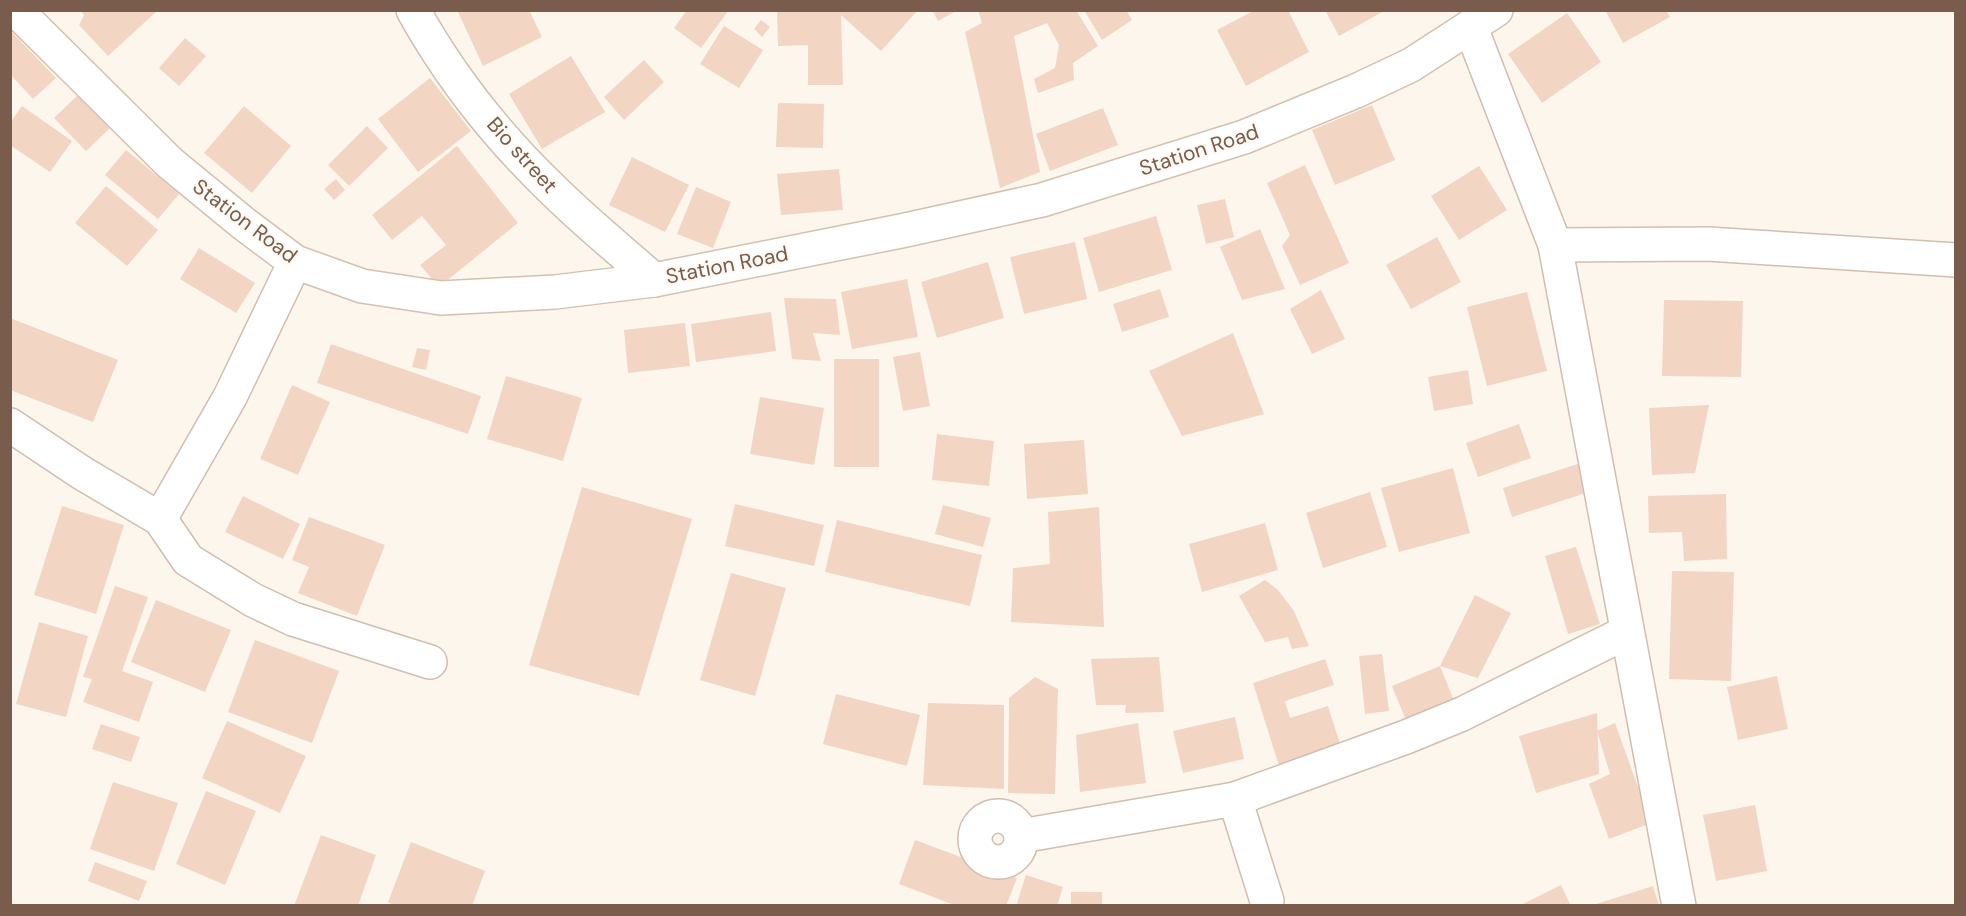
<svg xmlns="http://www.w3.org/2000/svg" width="1966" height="916" viewBox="0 0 1966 916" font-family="'DM Sans',sans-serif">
<rect width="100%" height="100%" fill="#fdf6ec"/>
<g fill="#f3d5c3">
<path d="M80,10H155L156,12L108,56L79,25L84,15Z"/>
<path d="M457,10H529L542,37L483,66Z"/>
<path d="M687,10H729L701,48L674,28Z"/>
<path d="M777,10H918L881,51L841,15L843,85H808V45L778,46Z"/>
<path d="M932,10H958L938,21Z"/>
<path d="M978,10H1076L1098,46L1073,63L1074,80L1038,93L1034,79L1055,68L1059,45L1047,23L1014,36L1040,172L1000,188L965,32L982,23Z"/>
<path d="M1084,10H1126L1132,20L1102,40Z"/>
<path d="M1255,10H1288L1309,52L1246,86L1217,30Z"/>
<path d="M1325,10H1386L1339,36Z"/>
<path d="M1605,10H1666L1670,17L1623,43Z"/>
<path d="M1567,13L1601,62L1542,103L1508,54Z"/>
<path d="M761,20L770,27L762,37L754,29Z"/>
<path d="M724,26L763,50L739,88L700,64Z"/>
<path d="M10,30L56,78L33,99L10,74Z"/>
<path d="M185,38L206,56L179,86L159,68Z"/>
<path d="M571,56L605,112L542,149L509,94Z"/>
<path d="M644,60L664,82L624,120L604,97Z"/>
<path d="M430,78L471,131L418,172L378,119Z"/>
<path d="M78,95L110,128L86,151L54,118Z"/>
<path d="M778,103L824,104L823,148L776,147Z"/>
<path d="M1372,105L1395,160L1335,185L1312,130Z"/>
<path d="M22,106L72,141L50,172L10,145V123Z"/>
<path d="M244,106L291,146L252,193L204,153Z"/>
<path d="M1103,108L1118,145L1050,171L1036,134Z"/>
<path d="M367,126L388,148L349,186L328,165Z"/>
<path d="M457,146L518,223L439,287L420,265L446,245L422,216L392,240L372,215Z"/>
<path d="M126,150L179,194L158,219L105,175Z"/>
<path d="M632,157L689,185L665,232L609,205Z"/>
<path d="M1305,165L1349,263L1300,285L1282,246L1290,235L1267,183Z"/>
<path d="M1479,166L1507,210L1459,240L1431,196Z"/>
<path d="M839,169L843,210L781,215L777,174Z"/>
<path d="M336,179L345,190L334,200L324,189Z"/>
<path d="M106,186L158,230L127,266L75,223Z"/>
<path d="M696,187L731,202L713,248L677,234Z"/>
<path d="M1225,199L1234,237L1206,244L1197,205Z"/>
<path d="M1156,216L1172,270L1099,292L1083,238Z"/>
<path d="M1260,229L1285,289L1242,300L1220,247Z"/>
<path d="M1437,237L1461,282L1411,309L1386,265Z"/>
<path d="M1075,242L1087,299L1024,314L1010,257Z"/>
<path d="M199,248L255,283L236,313L180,279Z"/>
<path d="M988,262L1004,318L937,338L921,282Z"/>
<path d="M907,279L918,337L852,349L841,292Z"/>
<path d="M1160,289L1169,317L1122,332L1113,304Z"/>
<path d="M1321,290L1345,339L1312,354L1290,309Z"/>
<path d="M1527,292L1547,371L1487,386L1467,307Z"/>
<path d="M784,298L836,299L840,335L813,333L821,361L792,359Z"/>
<path d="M1664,300L1743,301L1741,377L1662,376Z"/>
<path d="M771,312L776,351L696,362L691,324Z"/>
<path d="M10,318L118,360L93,422L10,390Z"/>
<path d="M685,323L690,366L628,373L624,330Z"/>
<path d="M1233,333L1264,414L1182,436L1149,371Z"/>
<path d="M331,344L481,396L468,434L317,383Z"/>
<path d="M417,348L430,350L426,370L412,367Z"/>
<path d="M920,352L930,406L903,411L893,357Z"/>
<rect x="834" y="359" width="45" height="108"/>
<path d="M1468,370L1473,404L1434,411L1428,377Z"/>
<path d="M506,376L582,398L563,461L487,439Z"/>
<path d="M292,385L330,402L298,475L260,459Z"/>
<path d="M760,397L824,408L814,465L750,454Z"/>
<path d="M1709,405L1695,473L1652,475L1649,408Z"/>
<path d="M1519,424L1531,458L1478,477L1466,443Z"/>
<path d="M937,434L994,441L989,486L932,480Z"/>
<path d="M1084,440L1088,494L1027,499L1024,444Z"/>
<path d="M1587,461L1595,490L1512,517L1503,488Z"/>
<path d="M1453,468L1470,533L1399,552L1381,488Z"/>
<path d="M582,487L692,519L639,696L529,665Z"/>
<path d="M1370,492L1387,547L1323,568L1306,513Z"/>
<path d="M1726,494L1727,559L1684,561L1682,532L1649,533L1648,496Z"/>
<path d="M243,496L300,524L283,559L225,532Z"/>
<path d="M735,504L824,525L814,566L725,546Z"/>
<path d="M943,505L991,518L983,547L935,534Z"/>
<path d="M62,506L124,525L96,614L34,595Z"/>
<path d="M1099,507L1104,627L1011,622L1013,568L1050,564L1048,512Z"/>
<path d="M309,517L385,545L357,616L298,593L309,567L292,560Z"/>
<path d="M837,520L982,555L970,606L825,572Z"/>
<path d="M1265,523L1278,570L1202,592L1189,544Z"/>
<path d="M1576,547L1600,624L1568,634L1545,556Z"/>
<path d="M1672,571L1734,572L1731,681L1669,679Z"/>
<path d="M731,573L786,588L755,696L700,680Z"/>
<path d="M1265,580L1278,590L1294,611L1309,646L1292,649L1288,637L1265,642L1239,596Z"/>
<path d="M115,586L148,597L122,671L153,682L139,722L83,702L92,679L83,677Z"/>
<path d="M1475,595L1511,613L1478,678L1440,666Z"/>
<path d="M156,600L231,630L205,692L131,662Z"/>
<path d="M39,622L88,636L66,717L16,704Z"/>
<path d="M255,640L339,671L312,743L228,712Z"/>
<path d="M1382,654L1389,711L1365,714L1359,656Z"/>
<path d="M1159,657L1164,712L1125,713L1126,705H1096L1091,659Z"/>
<path d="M1325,659L1334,685L1285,701L1290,718L1328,706L1341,747L1279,766L1253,683Z"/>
<path d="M1440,666L1455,703L1407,723L1392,686Z"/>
<path d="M1777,676L1788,729L1738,740L1727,687Z"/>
<path d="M1035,677L1058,689L1055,794L1008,793L1009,698Z"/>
<path d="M836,694L920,715L907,766L823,744Z"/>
<path d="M928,703L1004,705V789L923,785Z"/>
<path d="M1597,713L1599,774L1536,793L1519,736Z"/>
<path d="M1235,717L1244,759L1183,773L1173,731Z"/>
<path d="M227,721L306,756L280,813L202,778Z"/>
<path d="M1138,723L1146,783L1080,792L1076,735Z"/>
<path d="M1615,723L1651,823L1609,839L1589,784L1610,774L1597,731Z"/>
<path d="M101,724L140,737L131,762L92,749Z"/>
<path d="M113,782L178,803L154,871L90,849Z"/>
<path d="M206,791L256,811L225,885L176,864Z"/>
<path d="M1755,805L1767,871L1716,881L1703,815Z"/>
<path d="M321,835L376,855L358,906H294Z"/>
<path d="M915,840L1017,878L1006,906H957L899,884Z"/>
<path d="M411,842L485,871L472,906H396L388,902Z"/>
<path d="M95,862L147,881L139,901L88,881Z"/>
<path d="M1026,875L1063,887L1057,906H1016Z"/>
<path d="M1561,885L1571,906H1519Z"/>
<path d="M1653,886L1659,906H1593V905Z"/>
<rect x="1071" y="892" width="31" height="14"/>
</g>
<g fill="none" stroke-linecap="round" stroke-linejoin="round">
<g stroke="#d1beb0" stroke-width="36">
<g id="minor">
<path d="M413,10C449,75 497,136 551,188C583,220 620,250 654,280"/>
<path d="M1471,28L1555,245L1679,906"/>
<path d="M1555,245L1708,244L1956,260"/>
<path d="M10,425L82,473L160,519L188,560L253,600L293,619L430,662"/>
<path d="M160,519L230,397L295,262"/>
<path d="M1235,799L1267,901"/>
<circle cx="998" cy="839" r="23"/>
<path d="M1021,836L1235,799L1406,737L1462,714L1627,632"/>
</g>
</g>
<g stroke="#d6c0b0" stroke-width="36">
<path id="secondary" d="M16,10L170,163L243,223L295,262L362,286L441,298L555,292L654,280L901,231L1042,200L1244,137L1356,91L1411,65L1496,10"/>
</g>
<use href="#minor" stroke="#fff" stroke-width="33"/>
<use href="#secondary" stroke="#fff" stroke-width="33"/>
</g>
<g text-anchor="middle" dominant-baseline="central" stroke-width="4.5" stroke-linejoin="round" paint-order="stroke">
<g font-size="21" fill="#7a5c4d" stroke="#fffaf3">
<text transform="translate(1199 150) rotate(-18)">Station Road</text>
<text transform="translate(522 155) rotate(48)">Bio street</text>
<text transform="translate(245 221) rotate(37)">Station Road</text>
<text transform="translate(727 265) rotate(-11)">Station Road</text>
</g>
</g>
<rect width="1966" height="916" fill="none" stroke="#7a5c4d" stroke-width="24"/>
</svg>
